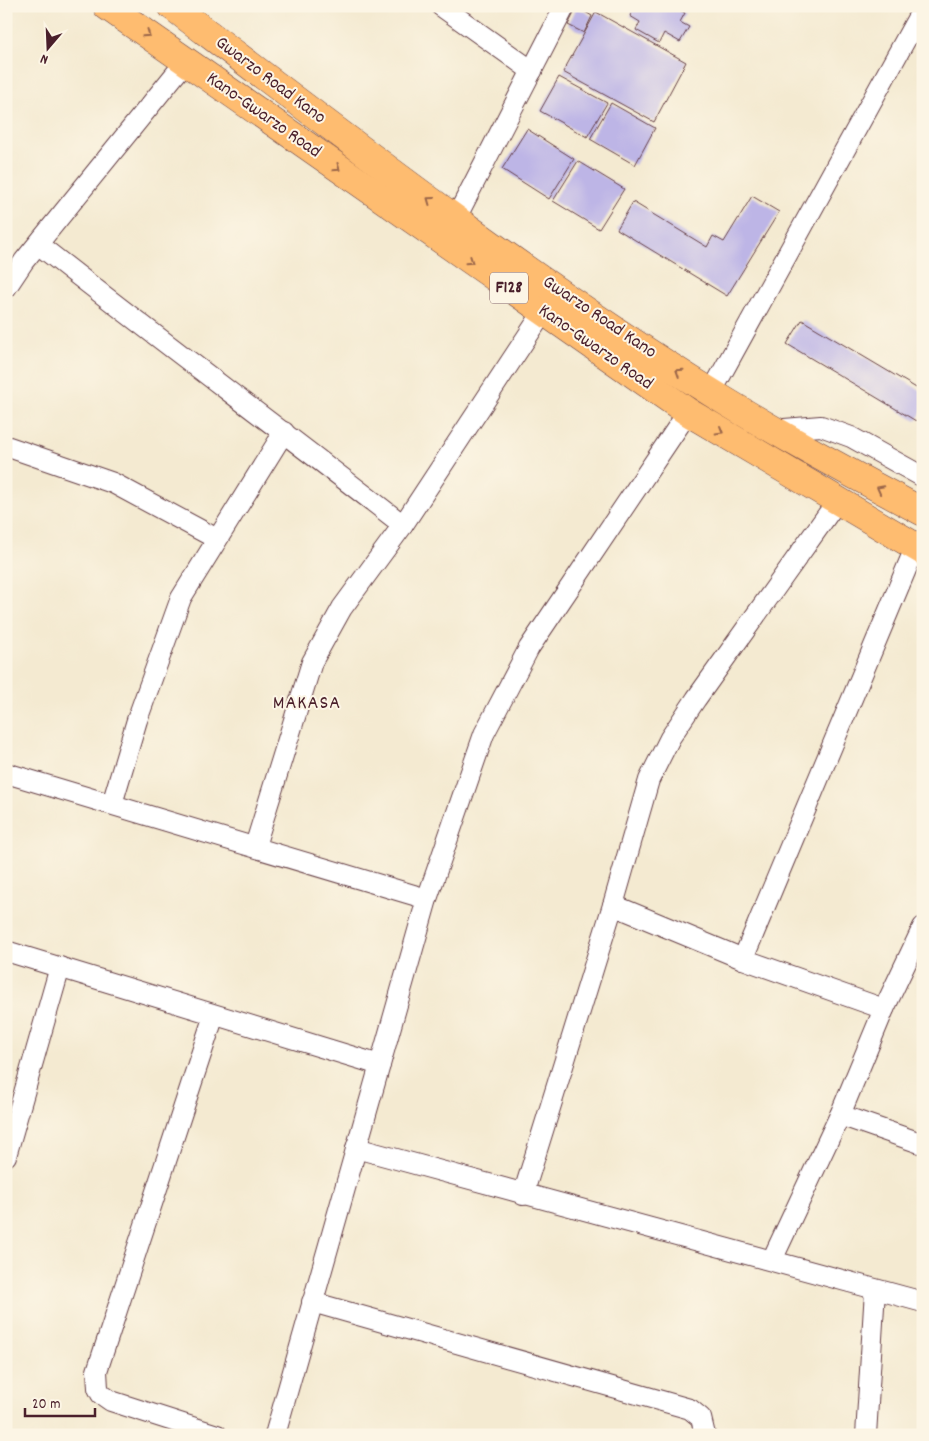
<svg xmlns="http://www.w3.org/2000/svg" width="929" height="1441" viewBox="0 0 929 1441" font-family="Dekko,sans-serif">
<rect width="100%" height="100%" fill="#fcf5e5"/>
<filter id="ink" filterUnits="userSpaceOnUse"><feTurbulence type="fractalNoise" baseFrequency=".02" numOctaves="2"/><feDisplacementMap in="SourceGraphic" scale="10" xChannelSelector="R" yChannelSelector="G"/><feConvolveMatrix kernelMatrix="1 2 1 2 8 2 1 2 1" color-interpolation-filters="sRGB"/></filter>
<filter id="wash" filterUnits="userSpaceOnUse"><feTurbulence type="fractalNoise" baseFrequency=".0096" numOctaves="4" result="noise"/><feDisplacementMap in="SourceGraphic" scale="20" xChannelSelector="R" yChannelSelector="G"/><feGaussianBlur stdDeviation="1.12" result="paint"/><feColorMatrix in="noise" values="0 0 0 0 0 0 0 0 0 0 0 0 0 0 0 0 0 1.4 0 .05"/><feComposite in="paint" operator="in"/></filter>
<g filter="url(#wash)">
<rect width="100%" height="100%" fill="#f4ead1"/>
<g id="blocks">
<g fill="#bdb5e6">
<path d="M635,6H673L685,13L680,22L689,27L680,42L664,33L659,43L636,30L640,22L630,16Z"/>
<path d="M577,7L592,16L584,33L568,25Z"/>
<path d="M596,12L686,62L654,122L563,72Z"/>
<path d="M559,77L607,103L587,137L540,111Z"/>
<path d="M611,103L655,128L635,165L590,139Z"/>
<path d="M527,129L574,159L549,199L502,169Z"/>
<path d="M578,161L624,189L599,229L553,201Z"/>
<path d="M752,196L779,212L727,296L617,229L633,202L707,247L713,236L724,242Z"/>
<path d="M802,320L923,392V410L916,421L787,344Z"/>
</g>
</g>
</g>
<g filter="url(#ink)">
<use href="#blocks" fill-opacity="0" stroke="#643d44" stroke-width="1"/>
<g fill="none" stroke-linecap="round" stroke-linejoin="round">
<g stroke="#643d44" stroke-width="22">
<g id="minor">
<path d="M441,6L532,71"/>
<path d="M456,218L565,6"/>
<path d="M39,245C159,340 282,430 403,525"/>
<path d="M6,288L24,261L186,61"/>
<path d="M711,393L923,8"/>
<path d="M772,430L821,426L851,437L923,477"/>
<path d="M6,446L113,483L217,539"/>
<path d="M6,773L427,899"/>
<path d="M112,804L137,720L181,598L284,432"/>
<path d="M255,846L312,662L342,608L403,525L544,311"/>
<path d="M613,905L743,959L884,1009"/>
<path d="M6,951L380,1065"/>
<path d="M743,959L915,548"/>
<path d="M214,1015L97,1371L98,1388L101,1394L111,1401L217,1435"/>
<path d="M840,1115L923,1144"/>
<path d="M356,1148L923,1302"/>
<path d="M6,1156L60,967"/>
<path d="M523,1195L613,905L649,780L670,738L696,699L838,500"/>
<path d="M772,1260L840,1115L884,1009L923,927"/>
<path d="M312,1302L690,1409L701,1418L705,1435"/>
<path d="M275,1435L427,899L484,734L529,648L688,412"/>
<path d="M866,1435L875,1290"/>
</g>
</g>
<g stroke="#643d44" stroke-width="29">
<g id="primary">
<path d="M107,6L688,412L923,551"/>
<path d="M172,6C348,140 524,276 712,393C781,436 852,474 923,512"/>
</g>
</g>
<use href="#minor" stroke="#fff" stroke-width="20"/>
<use href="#primary" stroke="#febc70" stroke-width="28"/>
</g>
<defs><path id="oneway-chevron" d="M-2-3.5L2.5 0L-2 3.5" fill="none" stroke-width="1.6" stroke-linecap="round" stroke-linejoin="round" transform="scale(1.25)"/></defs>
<g stroke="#9b664a">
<use href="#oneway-chevron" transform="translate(147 34) rotate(35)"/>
<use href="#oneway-chevron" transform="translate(337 168) rotate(35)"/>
<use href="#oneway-chevron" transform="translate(430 200) rotate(-144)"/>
<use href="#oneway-chevron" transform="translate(470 261) rotate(34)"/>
<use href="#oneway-chevron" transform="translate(679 372) rotate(-147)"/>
<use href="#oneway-chevron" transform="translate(720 431) rotate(30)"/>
<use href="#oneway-chevron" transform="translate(880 489) rotate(-152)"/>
</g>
</g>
<g text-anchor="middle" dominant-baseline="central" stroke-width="4" stroke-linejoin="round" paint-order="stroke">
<rect fill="#fcf5e5" stroke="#7f5f63" stroke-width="1" x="490" y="272.5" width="38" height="31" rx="4"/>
<g font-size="18" font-weight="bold" fill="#4a1f2b">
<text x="509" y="288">F128</text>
</g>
<g font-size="19" fill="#4a1f2b" stroke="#fcf5e5">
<text transform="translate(270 81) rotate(37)">Gwarzo Road Kano</text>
<text transform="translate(263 116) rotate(35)">Kano-Gwarzo Road</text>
<text transform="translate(599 318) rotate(34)">Gwarzo Road Kano</text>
<text transform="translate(595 348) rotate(35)">Kano-Gwarzo Road</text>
</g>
<g font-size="20" letter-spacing="1" fill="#4a1f2b" stroke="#fcf5e5">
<text x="307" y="704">MAKASA</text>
</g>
</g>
<rect width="929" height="1441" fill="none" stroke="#fcf5e5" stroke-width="25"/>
<g transform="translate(48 48) rotate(199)" stroke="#fcf5e5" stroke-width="4" paint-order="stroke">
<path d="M0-4L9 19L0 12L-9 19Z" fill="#4a1f2b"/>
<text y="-8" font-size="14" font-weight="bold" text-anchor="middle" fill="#4a1f2b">N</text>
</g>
<path d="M25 1408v8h70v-8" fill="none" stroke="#4a1f2b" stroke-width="2.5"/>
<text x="32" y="1408" font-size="15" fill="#4a1f2b" stroke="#fcf5e5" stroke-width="4" paint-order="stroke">20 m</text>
</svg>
